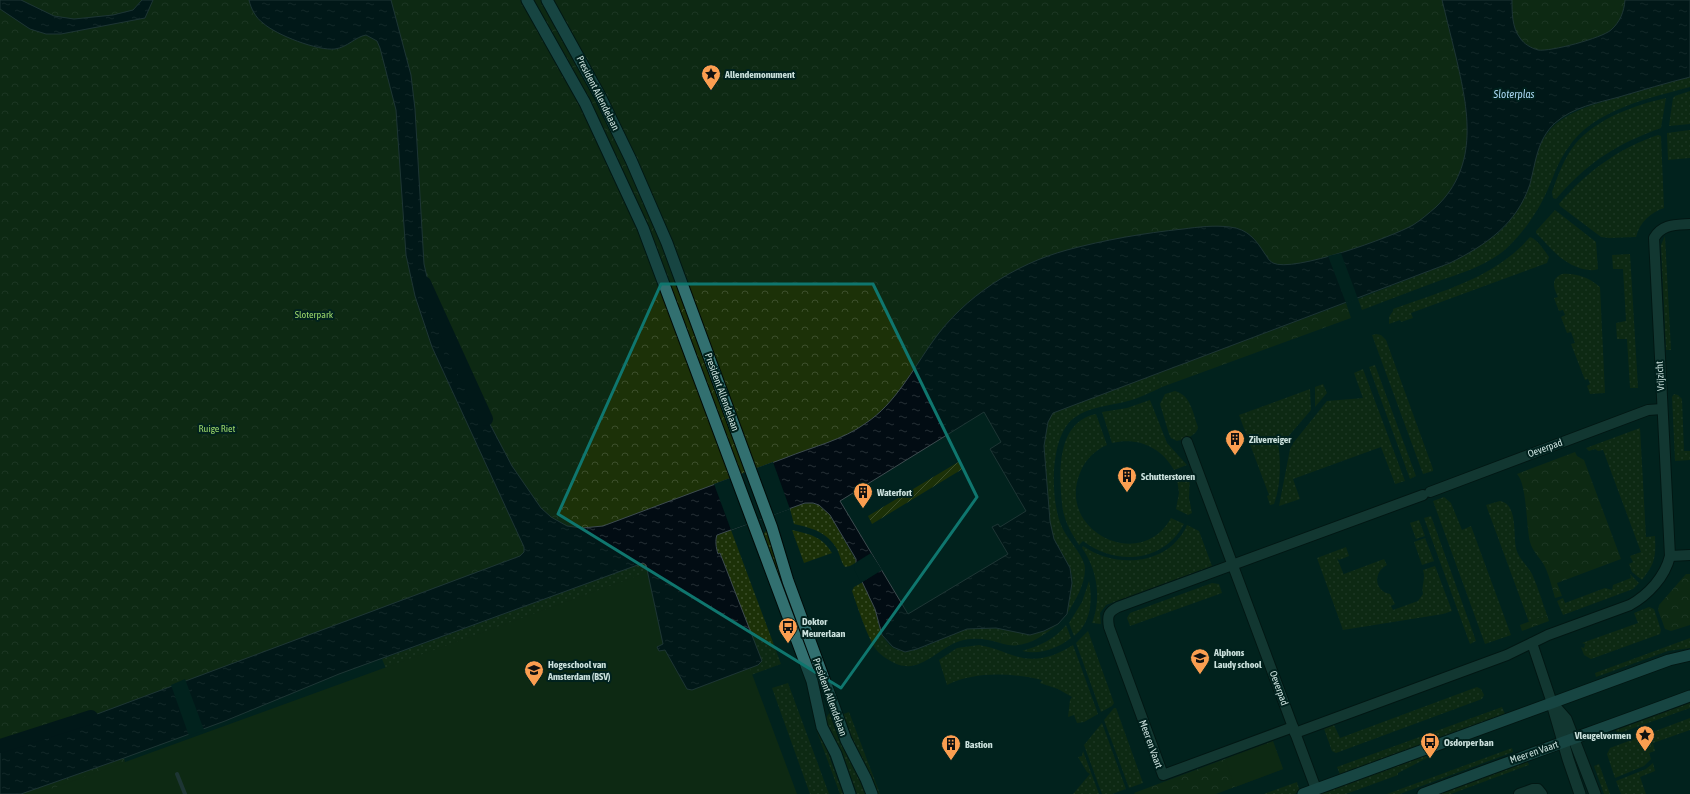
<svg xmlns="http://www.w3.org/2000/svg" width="1690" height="794" viewBox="0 0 1690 794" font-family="'Asap Condensed',sans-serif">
<defs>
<pattern id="grass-dots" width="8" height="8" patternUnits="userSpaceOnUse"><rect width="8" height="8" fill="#1c3108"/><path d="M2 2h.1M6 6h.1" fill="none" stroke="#3c4f2c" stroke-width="1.8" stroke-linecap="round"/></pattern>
<pattern id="forest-crowns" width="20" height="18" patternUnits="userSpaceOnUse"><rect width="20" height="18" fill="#1c3108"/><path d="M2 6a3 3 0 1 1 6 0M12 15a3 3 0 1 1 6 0" fill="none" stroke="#3c4f2c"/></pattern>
<pattern id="garden-furrows" width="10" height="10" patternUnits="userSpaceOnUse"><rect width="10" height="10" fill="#1c3108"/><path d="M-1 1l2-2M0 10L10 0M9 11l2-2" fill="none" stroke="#3c4f2c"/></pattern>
<pattern id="water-ripples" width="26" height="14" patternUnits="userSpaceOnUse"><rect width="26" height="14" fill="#020c13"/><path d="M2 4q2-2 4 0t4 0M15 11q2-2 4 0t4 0" fill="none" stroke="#262f35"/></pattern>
</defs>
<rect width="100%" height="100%" fill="#01221e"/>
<g fill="url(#grass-dots)">
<path d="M1690,77V87C1650,98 1592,110 1568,148C1559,160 1554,175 1548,189C1539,210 1524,232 1507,248C1487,266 1461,273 1436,282C1412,291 1387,300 1362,310L1358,299L1450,263L1496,235C1514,219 1526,200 1531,177C1534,168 1534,158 1538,150C1552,113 1589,106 1623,96C1645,89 1668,83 1690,77Z"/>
<path d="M1690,91V124L1669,126L1673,98L1675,96Z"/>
<path d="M1666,98L1661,128C1616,144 1587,163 1556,199L1553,198L1552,192C1558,175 1565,156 1576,143C1598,118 1635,105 1666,98Z"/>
<path d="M1690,130V158L1668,160L1667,133Z"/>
<path d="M1658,135L1661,136L1664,208C1650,213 1640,222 1636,237L1609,238L1601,237L1560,206L1559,204C1586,172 1619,148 1658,135Z"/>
<path d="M1555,210L1596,242L1598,269C1593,271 1588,270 1583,269C1561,263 1551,248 1536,233V231Z"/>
<path d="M1665,236L1671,350H1666L1661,245Z"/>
<path d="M1530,237C1538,240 1544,250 1549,257L1547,263L1411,313L1413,318L1401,322L1400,320L1389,324V317L1393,311V309C1442,291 1495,278 1530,237Z"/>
<path d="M1630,254L1638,388H1630L1627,339H1617L1616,323L1626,321L1623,269H1613L1612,255Z"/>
<path d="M1562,274C1577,273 1589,278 1600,287L1605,393L1590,394L1587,386L1590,384L1588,379L1585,380L1571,344L1575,343L1571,332L1567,333L1561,317L1565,315L1563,310L1559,311L1554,298L1558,297C1554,288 1550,279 1562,274Z"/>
<path d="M1376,334L1381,335L1386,340L1433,469V471L1423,474L1372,335Z"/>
<path d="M1375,365L1416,476L1410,479L1369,367Z"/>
<path d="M1363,369L1405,481L1395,484L1381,447L1293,479L1300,499L1279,506L1290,449L1294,442L1327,401L1363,398L1354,373Z"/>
<path d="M1157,373L1162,387C1151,392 1140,398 1128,401C1110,406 1090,406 1074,418C1049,436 1050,502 1062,527C1067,539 1086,558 1085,569C1085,585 1075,601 1067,614C1067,600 1074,590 1072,575C1069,560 1056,549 1052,534C1048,521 1048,505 1047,492C1046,473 1038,420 1057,410Z"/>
<path d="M1323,384L1327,393L1315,407V387Z"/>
<path d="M1310,389L1311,410L1287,438L1278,442C1281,462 1281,485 1274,504L1270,505L1267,496L1269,495L1239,415Z"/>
<path d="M1175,391C1191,395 1193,414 1198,427C1197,436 1185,439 1177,441L1171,438L1169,434L1160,404L1165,394Z"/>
<path d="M1674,394L1678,395L1682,399L1684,451H1690V460L1675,461L1672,397Z"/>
<path d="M1150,400L1167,443L1187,465L1174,470C1161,447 1138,437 1112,443L1102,412L1127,408Z"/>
<path d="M1096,414L1107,445C1095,450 1085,460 1080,473C1056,531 1141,573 1171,518L1184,524C1163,563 1116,566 1083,541L1079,545C1074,537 1068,528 1065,518C1062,510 1062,502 1061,493C1059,464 1060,421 1096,414Z"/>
<path d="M1640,428L1646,537L1655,536C1656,558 1655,563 1642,580L1632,572L1629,564L1633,562L1630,556L1641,552L1603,450L1598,451L1595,449L1589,451L1586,448Z"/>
<path d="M1190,474L1189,498L1192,513L1188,515L1176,509L1179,493L1177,479Z"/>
<path d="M1444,497L1451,503L1462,530L1471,526L1511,635L1485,644L1433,501Z"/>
<path d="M1500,501C1518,504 1513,534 1516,548C1518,558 1527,565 1532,574C1538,587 1542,602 1547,615L1529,622L1486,505Z"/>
<path d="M810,503L819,505L830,515L857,562L850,566L845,567C841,562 840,555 837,549C827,532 812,528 794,524L790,509L801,504Z"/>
<path d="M1431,516L1476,641L1470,644L1424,518Z"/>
<path d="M1419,520L1425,536L1416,539L1410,523Z"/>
<path d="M1187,525L1199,531L1212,566L1106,605L1100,613L1101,624L1092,623C1102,599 1097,569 1082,548L1083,546C1116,569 1169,566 1187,525Z"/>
<path d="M731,530L781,664L686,699L692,690L758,665L761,661L720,553L718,554C716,548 715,540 717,535Z"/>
<path d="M792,530C809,534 822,536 832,553L804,563Z"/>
<path d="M766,531H767L815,667L811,669L763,535Z"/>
<path d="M1425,538L1434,561L1422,565L1414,542Z"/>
<path d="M1346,547L1349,556L1339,560L1337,558L1344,575V574L1384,559L1387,565C1373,572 1374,591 1390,594L1395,604L1391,606L1393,610L1418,601L1423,594C1421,586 1426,579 1423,570L1435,566L1452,611L1443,614L1343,630L1317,558Z"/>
<path d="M643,563L646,565L663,645L387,671L382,659Z"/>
<path d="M1630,574L1639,583L1633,589L1563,615L1557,601L1563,598L1565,603L1605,588L1612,590L1613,585L1631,578Z"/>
<path d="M1089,581C1093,600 1091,624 1074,636L1069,623L1082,602Z"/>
<path d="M863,582C867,591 872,600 875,609C878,618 878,628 883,636C902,672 942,633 967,629C979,626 992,628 1004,629L1000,643C987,639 974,637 960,641C935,649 918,679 889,660C882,656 875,650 872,643C864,627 858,608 852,591L854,587Z"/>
<path d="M1212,583L1219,584L1222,593L1130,626L1127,618L1130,613Z"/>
<path d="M1649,607L1654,609L1661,630L1660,634L1591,659L1584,655L1581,647L1584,648L1585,644L1582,643L1638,623L1634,613Z"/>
<path d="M1066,625L1071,638C1057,649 1039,655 1022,651C1039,646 1054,640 1066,625Z"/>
<path d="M1088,631L1114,703L1112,706L1101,712L1076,643Z"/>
<path d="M1690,638V648L1668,651L1596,677L1595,673Z"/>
<path d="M979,645C992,647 1003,652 1015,656C1036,663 1056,656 1073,645L1098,714L1084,722L1077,723L1074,715L1068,717L1070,700L1072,697L1058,689L1040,683L1042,680C1011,673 976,671 947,685L939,660L957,648Z"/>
<path d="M788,683L829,794H810L772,688Z"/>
<path d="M1477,687L1481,689L1484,695L1482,699L1336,753L1332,751L1324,729L1334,725L1340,738Z"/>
<path d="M1690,699V708L1617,734L1615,728Z"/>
<path d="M1502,707L1506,716L1341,777L1337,767Z"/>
<path d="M1114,708H1116L1143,783L1129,788L1104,720Z"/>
<path d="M830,712L868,794H857L842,752L827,730L825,723L826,718Z"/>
<path d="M849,712L880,794H875L850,740L841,715Z"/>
<path d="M1690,718V730L1653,743L1655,751L1649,753L1651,759L1644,766L1615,778L1607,754L1610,748Z"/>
<path d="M1102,723L1126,789L1112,794H1102L1084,745Z"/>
<path d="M819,728L843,794H840L816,729Z"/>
<path d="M1512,748L1513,752L1400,794H1387Z"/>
<path d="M1083,751L1099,794H1073L1090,774L1087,772L1078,757L1082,756Z"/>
<path d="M1425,752L1427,758L1398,773V775L1346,794H1313Z"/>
<path d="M1527,761L1529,765L1451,794H1437Z"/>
<path d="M1653,763L1655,771L1640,777L1646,794H1621L1616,781L1646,769Z"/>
<path d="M1599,764L1610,794H1604L1594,766Z"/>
<path d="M1297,782L1300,792L1294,794H1264Z"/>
</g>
<g fill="url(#forest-crowns)">
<path d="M0,0H1685L1690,34L1491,116L1427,244L0,757Z"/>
<path d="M1346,303L1351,318L1162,387L1157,373Z"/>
<path d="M1575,452L1577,456L1584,460L1621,559L1557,583L1562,596L1555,598C1552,588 1550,578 1546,569C1542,559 1533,553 1530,542C1526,526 1527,484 1517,474Z"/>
<path d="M1686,574H1690V625L1671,631L1665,629L1658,610L1659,605Z"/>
<path d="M1547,615L1549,621L1522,631L1520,625Z"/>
<path d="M1058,624C1041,638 1022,651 1000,643L1004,629C1025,633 1038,638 1058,624Z"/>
<path d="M1273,741L1283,769L1216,794H1135L1134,793Z"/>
<path d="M124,758L127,773L68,794H21Z"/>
</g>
<path fill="url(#garden-furrows)" d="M960,461L964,468L872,524L868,516Z"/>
<g fill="#1c3108">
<path d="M706,551L797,794H37Z"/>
<path d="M1273,742L1283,769L1235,787L1225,759Z"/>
</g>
<g fill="url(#water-ripples)" stroke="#3e4c50" fill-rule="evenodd">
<path d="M0,0H21L54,16L74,19L113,15L133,10L142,0H153L145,18L61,34H46L30,29L0,9Z"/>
<path d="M249,0H391L411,75L415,109L424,264L435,312L453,354L512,466L541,508L551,517L567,526L582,528L603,526C664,503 724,481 785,458C812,447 843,440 866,423C895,404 913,369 933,341C964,297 1015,264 1067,250C1104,240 1144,233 1183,229C1198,227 1214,225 1230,227C1248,229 1256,240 1265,254C1268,258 1268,260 1273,263C1293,273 1392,237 1413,225C1421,220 1429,213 1436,207C1480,165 1468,109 1456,57C1451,38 1447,19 1442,0H1512C1512,12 1512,28 1520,38C1524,44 1531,48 1538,50C1550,52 1602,38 1611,30C1620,22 1624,12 1625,0H1690V77C1666,83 1643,90 1619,97C1597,103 1573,107 1555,123C1537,140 1536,161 1530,184C1517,224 1486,245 1450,263L1053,413L1048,422L1044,446L1050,521L1054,539L1070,568L1072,583L1067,614L1058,624L1044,631L1030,635L996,628L967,629L917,649L905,652L893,647L882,635L875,609L856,569V559L830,515L819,505L813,503H805L717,535C715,540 716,548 718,554L720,553L762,661L758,665L692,690L687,689L665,650L659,651L657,647L663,644L646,565L643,563L339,674L225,721L124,758L21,794H0V741L18,740L49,732L520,556L524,552V547L432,347L415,296L406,255L396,110L380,48L377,41L366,35C355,37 348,47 335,49C318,51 276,35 263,23C256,18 251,9 249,0ZM984,412L1001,442L990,449L1026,511L1000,527L998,524L992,527L1008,554L908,614L840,501Z"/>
</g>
<g fill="#01221e">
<path d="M1341,253L1358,299L1346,303L1328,256Z"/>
<path d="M773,462L790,509L731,530L714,484Z"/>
<path d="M871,553L882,570L861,583L854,569L855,563Z"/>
<path d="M185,679L204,730L189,736L171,685Z"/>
</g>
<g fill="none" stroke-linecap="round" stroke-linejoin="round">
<path stroke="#3e4c50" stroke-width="4" d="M177,774L185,794"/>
<g stroke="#020c13" stroke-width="14">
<path d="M424,283L486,419"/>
<path d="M0,746L91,717"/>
</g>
<g stroke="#000a08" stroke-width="12">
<g id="minor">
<path d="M1187,442L1316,789"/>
<path d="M1430,492L1648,410L1662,409"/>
<path d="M1670,556L1690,555"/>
<path d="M1532,643L1552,703"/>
<path d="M1293,727L1163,775L1109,627C1107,616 1108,612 1118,607L1423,495"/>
<path d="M1295,733L1507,655L1548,635L1630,605C1648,595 1665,577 1670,556L1654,238C1662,224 1675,225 1690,224"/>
<path d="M1519,794L1533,789H1538L1542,794"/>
</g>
</g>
<g stroke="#000a08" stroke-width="13">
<g id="tertiary">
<path d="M1552,703L1566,719L1595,794"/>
<path d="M1553,707L1568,759L1580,794"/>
</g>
</g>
<g stroke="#000a08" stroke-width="13">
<g id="secondary">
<path d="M527,0L585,103L643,228L812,681L822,727L836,754L850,794"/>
<path d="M547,0L600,96L631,160L667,243L772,528L788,581L831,698L846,740L866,779L872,794"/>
<path d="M1303,794L1669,660L1690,655"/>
<path d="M1423,794C1512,760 1601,729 1690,696"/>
</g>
</g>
<use href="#minor" stroke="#27514b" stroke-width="10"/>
<use href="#tertiary" stroke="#27514b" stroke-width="11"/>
<use href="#secondary" stroke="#327070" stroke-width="11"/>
</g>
<path d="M0 0H1690V794H0ZM661,284H873L977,497L841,688L558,514Z" fill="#01221e" fill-opacity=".55" fill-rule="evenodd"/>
<path fill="none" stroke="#0f766e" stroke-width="3" stroke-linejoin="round" d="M661,284H873L977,497L841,688L558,514Z"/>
<defs>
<g id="sight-pin" transform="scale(1)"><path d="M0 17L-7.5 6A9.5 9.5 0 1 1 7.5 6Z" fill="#fb9e50" stroke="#01221e"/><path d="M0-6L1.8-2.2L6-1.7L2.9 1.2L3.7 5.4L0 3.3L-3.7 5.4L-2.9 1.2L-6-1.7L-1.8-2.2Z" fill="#111"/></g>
<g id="building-pin" transform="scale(1)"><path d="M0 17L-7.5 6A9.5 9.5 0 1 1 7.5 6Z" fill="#fb9e50" stroke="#01221e"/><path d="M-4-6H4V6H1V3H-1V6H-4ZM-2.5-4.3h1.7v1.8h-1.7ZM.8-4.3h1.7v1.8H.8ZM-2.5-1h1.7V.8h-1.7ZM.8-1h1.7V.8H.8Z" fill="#111"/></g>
<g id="bus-pin" transform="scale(1)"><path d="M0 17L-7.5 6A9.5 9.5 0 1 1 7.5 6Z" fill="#fb9e50" stroke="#01221e"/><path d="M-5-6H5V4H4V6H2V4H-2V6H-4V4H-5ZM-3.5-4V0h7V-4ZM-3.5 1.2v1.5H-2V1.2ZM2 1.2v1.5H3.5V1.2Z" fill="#111"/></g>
<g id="school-pin" transform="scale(1)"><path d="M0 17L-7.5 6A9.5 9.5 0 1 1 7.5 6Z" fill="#fb9e50" stroke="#01221e"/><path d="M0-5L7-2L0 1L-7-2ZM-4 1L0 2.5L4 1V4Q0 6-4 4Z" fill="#111"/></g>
<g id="university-pin" transform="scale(1)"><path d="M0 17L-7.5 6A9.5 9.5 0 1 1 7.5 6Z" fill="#fb9e50" stroke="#01221e"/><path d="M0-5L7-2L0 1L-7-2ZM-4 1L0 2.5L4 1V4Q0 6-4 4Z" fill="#111"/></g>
</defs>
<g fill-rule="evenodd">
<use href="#sight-pin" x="711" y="74"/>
<use href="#building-pin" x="1235" y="439"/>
<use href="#building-pin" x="1127" y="476"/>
<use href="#building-pin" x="863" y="492"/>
<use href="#bus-pin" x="788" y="627"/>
<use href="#school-pin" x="1200" y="658"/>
<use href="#university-pin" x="534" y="670"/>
<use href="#sight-pin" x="1645" y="735"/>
<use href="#bus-pin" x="1430" y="742"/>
<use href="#building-pin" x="951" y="744"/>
</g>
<g text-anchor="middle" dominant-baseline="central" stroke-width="4" stroke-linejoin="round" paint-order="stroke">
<g font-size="10" font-weight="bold" fill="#cbe1dd" stroke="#01221e" text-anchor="start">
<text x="725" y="74">Allendemonument</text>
<text x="1249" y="439">Zilverreiger</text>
<text x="1141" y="476">Schutterstoren</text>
<text x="877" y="492">Waterfort</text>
<text x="802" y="621">Doktor<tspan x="802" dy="12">Meurerlaan</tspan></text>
<text x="1214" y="652">Alphons<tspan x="1214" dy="12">Laudy school</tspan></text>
<text x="548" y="664">Hogeschool van<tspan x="548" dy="12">Amsterdam (BSV)</tspan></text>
<text x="1631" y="735" text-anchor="end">Vleugelvormen</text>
<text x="1444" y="742">Osdorper ban</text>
<text x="965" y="744">Bastion</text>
</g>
<g font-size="10" fill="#cbe1dd" stroke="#01221e">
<text transform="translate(598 93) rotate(63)">President Allendelaan</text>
<text transform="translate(1660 376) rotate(-93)">Vrijzicht</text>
<text transform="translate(722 392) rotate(70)">President Allendelaan</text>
<text transform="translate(1545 448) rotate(-20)">Oeverpad</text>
<text transform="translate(1279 688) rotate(70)">Oeverpad</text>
<text transform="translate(830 697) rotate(70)">President Allendelaan</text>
<text transform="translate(1151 744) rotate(70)">Meer en Vaart</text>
<text transform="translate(1534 752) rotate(-19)">Meer en Vaart</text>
</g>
<g font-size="10" fill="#9ad66a" stroke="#01221e">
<text x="314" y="314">Sloterpark</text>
<text x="217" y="428">Ruige Riet</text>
</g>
<g font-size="11" font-style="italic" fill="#a8d7f1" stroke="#01221e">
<text x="1514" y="94">Sloterplas</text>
</g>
</g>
</svg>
